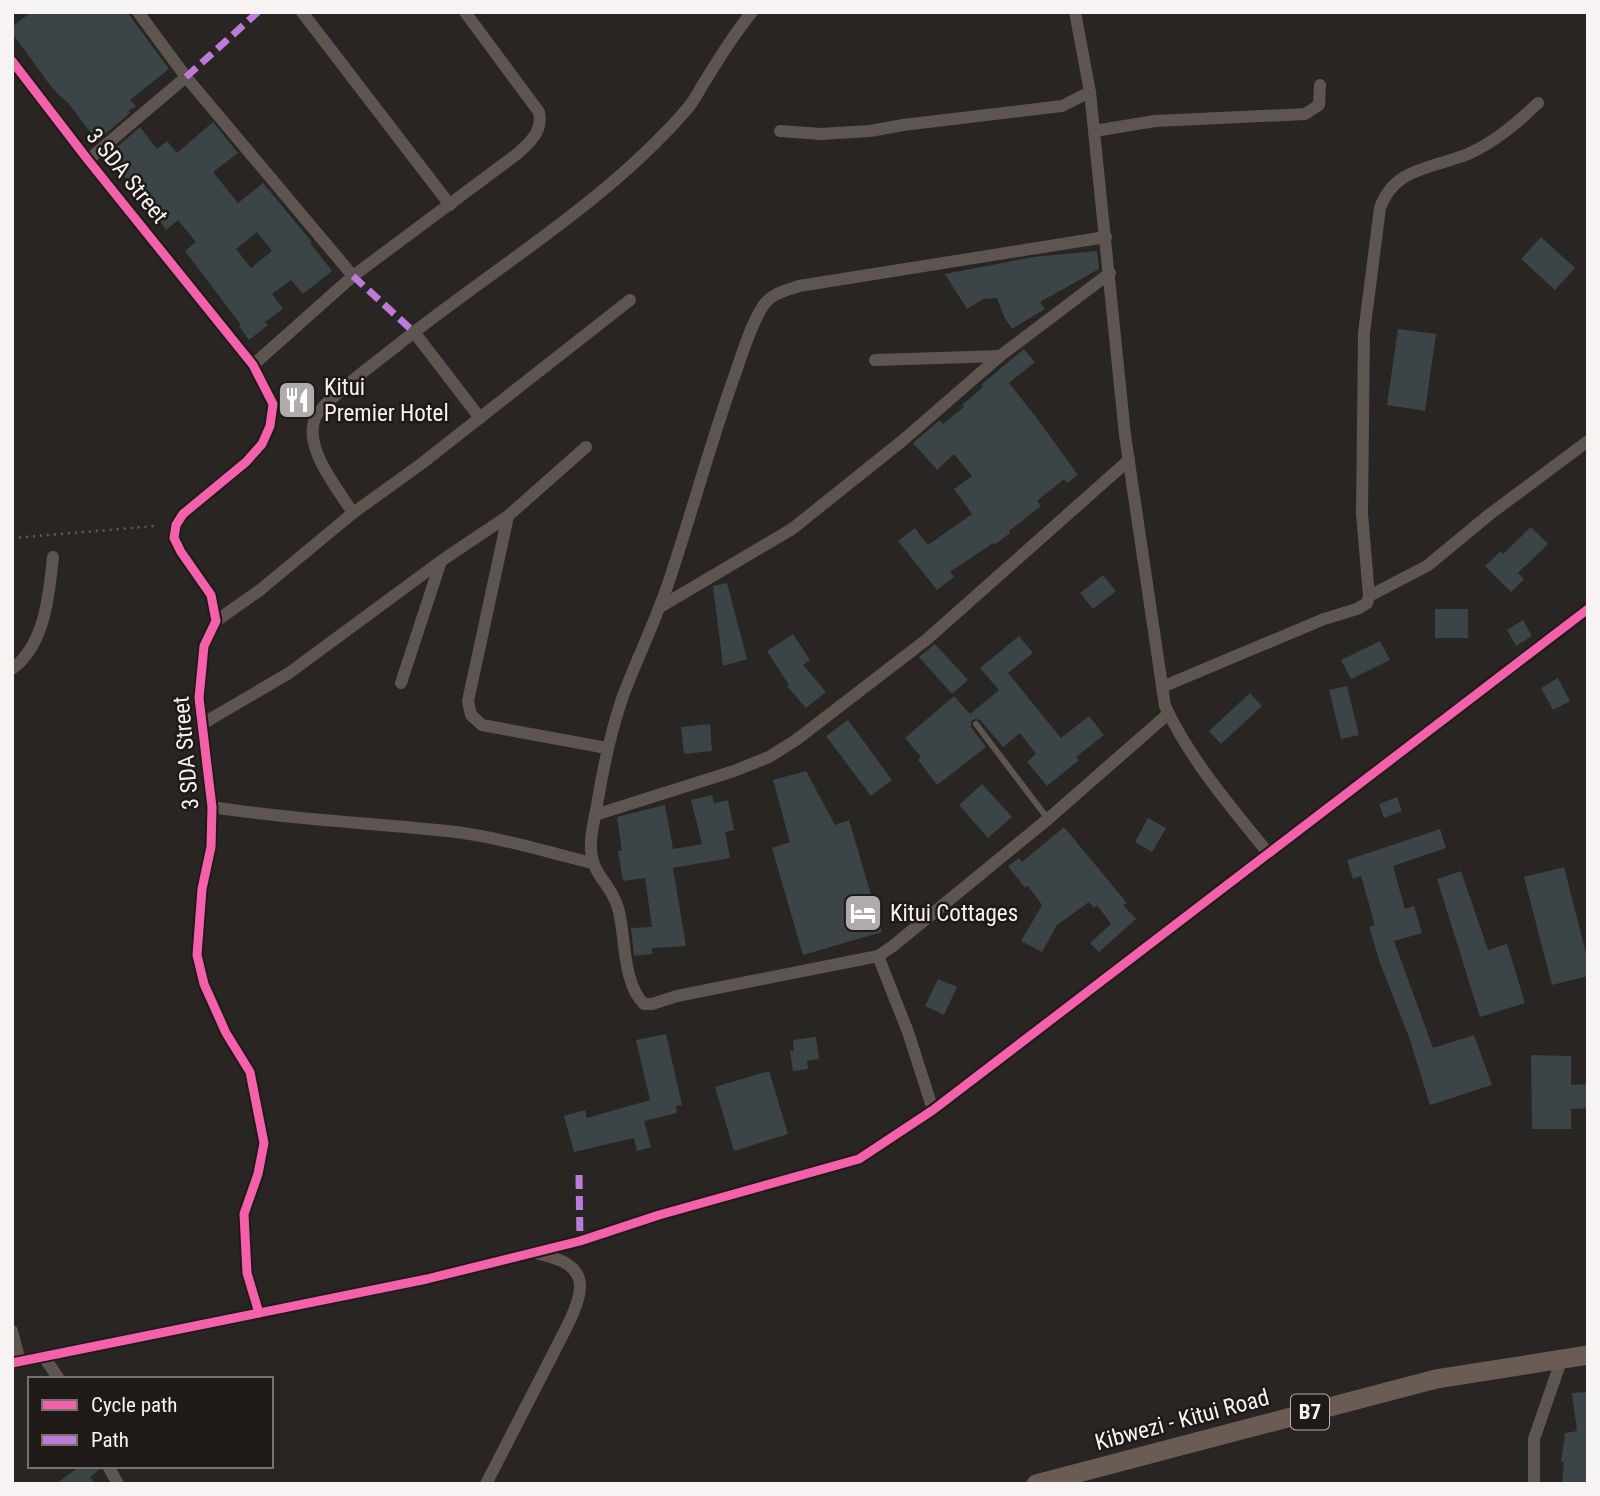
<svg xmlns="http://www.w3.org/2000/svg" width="1600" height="1496" viewBox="0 0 1600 1496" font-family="'Roboto Condensed',sans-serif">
<rect width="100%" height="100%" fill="#282523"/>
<g fill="#3b4447" fill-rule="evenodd">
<path d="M31,12H127L169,69L130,100L136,106L128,111L130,113L97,141L69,104L53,89L12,33V27Z"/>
<path d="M213,122L238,153L213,172L238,203L263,183L312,242L310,243L332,271L303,294L291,280L272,294L283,309L265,322L268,325L249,340L239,326L241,325L185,251L196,242L178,220L166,230L133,182L130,184L108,155L140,127L157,149L167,141L177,153ZM257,232L272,251L251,268L236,249Z"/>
<path d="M1541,237L1575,268L1555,290L1521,259Z"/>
<path d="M1097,251L1099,269L1040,302L1045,309L1012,329L1004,317L997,298L983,299L967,309L945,274L1033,257Z"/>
<path d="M1398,329L1436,334L1425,411L1387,405Z"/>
<path d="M1024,349L1035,362L1009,383L1036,417L1078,475L1067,483L1064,479L1037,501L1041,506L1009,531L1010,533L994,545L993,543L950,572L954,577L937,590L898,541L915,528L928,545L972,514L954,489L972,476L954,454L937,470L913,443L940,420L943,424L964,407L962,405L983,387L981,385Z"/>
<path d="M1531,527L1548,544L1518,573L1524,579L1511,592L1485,566L1501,551L1503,554Z"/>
<path d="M1103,575L1116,591L1093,609L1080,593Z"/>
<path d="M727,583L747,659L723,666L713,586Z"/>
<rect x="1435" y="609" width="33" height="29"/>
<path d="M1523,620L1532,636L1516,646L1507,630Z"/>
<path d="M793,634L810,660L803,665L826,692L806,708L787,686L789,685L767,651Z"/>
<path d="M1019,636L1033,653L1008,673L1061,738L1089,716L1104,735L1076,757L1079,760L1047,786L1027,762L1036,754L1020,733L1003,747L980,720L975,719L971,721V727L986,747L937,785L918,760L921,757L905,738L954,696L970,714L999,690L980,668Z"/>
<path d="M1380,641L1390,660L1351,679L1341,660Z"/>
<path d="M935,644L968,680L952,694L919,657Z"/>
<path d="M1558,678L1570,701L1553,710L1541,688Z"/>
<path d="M1347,686L1359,735L1341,739L1329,690Z"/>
<path d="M1250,693L1262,706L1221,744L1209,731Z"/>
<path d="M848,720L892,780L871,796L826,736Z"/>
<path d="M710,724L712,751L684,754L681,727Z"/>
<path d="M806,771L835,825L849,820L882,932L803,955L772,848L790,842L773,780Z"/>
<path d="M982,784L1012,817L988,838L959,805Z"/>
<path d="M712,795L714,803L728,800L734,830L725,832L730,858L673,868L686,946L652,948V954L634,956L631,928L652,927L645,878L623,881L618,851H622L617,817L665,805L673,849L702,844L691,800Z"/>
<path d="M1397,797L1402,811L1384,818L1379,804Z"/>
<path d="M1148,818L1166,828L1152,852L1135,842Z"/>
<path d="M1064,827L1127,903L1123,905L1136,919L1099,952L1090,943L1111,924L1097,905L1094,908L1089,902L1057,925L1042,952L1021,941L1042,905L1028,886L1025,888L1008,866L1019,858L1022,862Z"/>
<path d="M1440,829L1446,848L1393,866L1405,909L1414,906L1422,933L1394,941L1433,1048L1474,1035L1492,1085L1430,1105L1409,1037L1380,963L1369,927L1374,925L1373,918L1361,876L1353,879L1347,860Z"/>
<path d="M1564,867L1588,961V976L1552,985L1524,877Z"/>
<path d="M1461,871L1488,950L1507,944L1525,1003L1480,1017L1437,879Z"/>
<path d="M938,979L957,987L944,1015L925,1006Z"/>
<path d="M666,1034L682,1105L676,1106L677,1113L644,1121L651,1147L637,1151L634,1138L574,1152L564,1116L585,1110L587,1118L650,1100L636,1040Z"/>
<path d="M816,1037L819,1059L807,1061L808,1069L793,1071L790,1051H794L793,1040Z"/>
<path d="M1531,1055L1571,1056V1085L1588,1084V1108L1571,1109V1129H1532Z"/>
<path d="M769,1071L788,1134L734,1151L715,1087Z"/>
<path d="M1588,1392V1484H1562L1564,1462H1561L1565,1433L1577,1431L1572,1393Z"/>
<path d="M80,1466H99L100,1469L90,1477L95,1484H56Z"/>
</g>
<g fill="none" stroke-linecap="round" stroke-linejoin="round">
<path stroke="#635c59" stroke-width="2.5" stroke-dasharray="2 5" stroke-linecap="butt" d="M12,538L155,526"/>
<path stroke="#5f5550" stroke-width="6" d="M976,724L1048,819"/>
<g stroke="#5f5550" stroke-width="12">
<path d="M138,12L186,77L353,276"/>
<path d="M302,12L450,205"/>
<path d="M1075,12L1090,92L1125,435L1165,706C1191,761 1231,807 1269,854"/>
<path d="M12,61L88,160L253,365L273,404L270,426L262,444L246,462L183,514L176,525L174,538L181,552L211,595L216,621L204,646L199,698L212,807L211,847L202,889L197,955L204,984L226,1033L250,1072L264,1143L258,1174L244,1214L247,1273L259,1313"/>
<path d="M780,131L821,134L870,131L903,125L1062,106L1090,92"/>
<path d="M1094,131L1155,121L1305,114L1319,105L1320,85"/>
<path d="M88,160L186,77"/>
<path d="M414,332L480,418"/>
<path d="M875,360L1000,356"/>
<path d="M253,365L353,276L517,154C530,142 543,132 539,112L465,12"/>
<path d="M353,513C338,489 303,448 315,418C322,401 382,358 399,344C493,269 608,201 687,109C695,100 700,88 707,78C721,55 735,33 752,12"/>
<path d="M508,516L468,701L471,715L482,725L607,748"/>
<path d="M1369,596L1427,566L1490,514L1588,441"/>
<path d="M660,607L792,529L902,441L1000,356L1110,273"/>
<path d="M216,621L260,590L353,513L421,464L630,300"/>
<path d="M12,669C45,645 49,595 53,557"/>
<path d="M401,683L441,561"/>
<path d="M1162,687L1324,619L1357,609L1367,603L1369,596L1362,513L1364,333L1380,208C1394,167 1434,168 1468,154C1495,142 1517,123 1538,103"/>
<path d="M202,724L289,673L441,561L508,516L586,447"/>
<path d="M212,807C293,820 375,823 456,832C502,838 547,852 592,863"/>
<path d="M595,815L734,771L769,757L796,740L926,640L1129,460"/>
<path d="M878,956L677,996L652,1004H644C622,983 626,936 618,908C610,880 589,876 591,841C592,827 596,813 598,799C604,764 611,730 623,696C638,656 657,618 670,578C692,512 710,445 733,380C741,358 750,326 763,306C772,293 785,291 799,286L1106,237"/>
<path d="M933,1110L908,1032L878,956L893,946L1048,819L1168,714"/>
<path d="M12,1331L20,1361"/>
<path d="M44,1357L59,1379"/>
<path d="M12,1363L427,1279L580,1241L659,1215L859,1159L933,1110L1588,609"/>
<path d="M108,1466L118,1484"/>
<path d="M486,1484C509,1439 532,1395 555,1350C563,1334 581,1303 580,1285C579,1263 553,1257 536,1253"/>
<path d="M1534,1484V1439L1561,1361"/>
</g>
<path stroke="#6a5b55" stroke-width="19" d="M1036,1484L1436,1379L1588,1355"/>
<g stroke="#bd7bd9" stroke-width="7" stroke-dasharray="14 7" stroke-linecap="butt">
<path d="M186,77L258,12"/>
<path d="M353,276L414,332"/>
<path d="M579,1175L580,1241"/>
</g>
<g stroke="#1f1a18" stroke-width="13">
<g id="cycleway">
<path d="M12,61L88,160L253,365L273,404L270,426L262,444L246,462L183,514L176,525L174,538L181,552L211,595L216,621L204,646L199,698L212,807L211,847L202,889L197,955L204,984L226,1033L250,1072L264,1143L258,1174L244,1214L247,1273L259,1313"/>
<path d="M12,1363L427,1279L580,1241L659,1215L859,1159L933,1110L1588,609"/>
</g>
</g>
<use href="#cycleway" stroke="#f560ab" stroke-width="9"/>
</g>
<defs>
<g id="restaurant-square" transform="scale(2.0125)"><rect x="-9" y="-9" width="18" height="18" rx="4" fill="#afabaa" stroke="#1f1a18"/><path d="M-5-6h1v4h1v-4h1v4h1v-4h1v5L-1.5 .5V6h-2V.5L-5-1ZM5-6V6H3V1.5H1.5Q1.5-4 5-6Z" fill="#fff"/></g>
<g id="hotel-square" transform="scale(2.0125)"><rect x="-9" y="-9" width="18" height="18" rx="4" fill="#afabaa" stroke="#1f1a18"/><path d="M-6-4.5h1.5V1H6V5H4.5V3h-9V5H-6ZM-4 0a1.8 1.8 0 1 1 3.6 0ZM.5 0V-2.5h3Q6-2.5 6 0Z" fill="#fff"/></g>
</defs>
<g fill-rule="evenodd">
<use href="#restaurant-square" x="297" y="400"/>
<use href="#hotel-square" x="863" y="913"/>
</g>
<g text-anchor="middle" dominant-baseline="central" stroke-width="5" stroke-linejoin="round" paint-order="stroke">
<rect fill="#1f1a18" stroke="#b6b2b1" stroke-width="2" x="1291" y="1394.5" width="38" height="35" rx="5"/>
<g font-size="21" font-weight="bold" fill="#f7f3f2">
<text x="1310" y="1412">B7</text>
</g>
<g font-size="23" fill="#f7f3f2" stroke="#1f1a18">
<text transform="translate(127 176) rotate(51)">3 SDA Street</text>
<text transform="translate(186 753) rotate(-95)">3 SDA Street</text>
<text transform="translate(1182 1420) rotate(-15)">Kibwezi - Kitui Road</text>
</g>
<g font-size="23" fill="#f7f3f2" stroke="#1f1a18" text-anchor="start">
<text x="324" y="387">Kitui<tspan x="324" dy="26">Premier Hotel</tspan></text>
<text x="890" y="913">Kitui Cottages</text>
</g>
</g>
<rect width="1600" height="1496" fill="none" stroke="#f7f3f2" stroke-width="28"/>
<rect x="28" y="1377" width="245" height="91" fill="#1f1a18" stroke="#75716f" stroke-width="2"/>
<rect x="42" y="1400" width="35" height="10" fill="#f560ab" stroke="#75716f" stroke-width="2"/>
<text x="91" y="1412" font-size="21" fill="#f7f3f2">Cycle path</text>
<rect x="42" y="1435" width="35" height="10" fill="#bd7bd9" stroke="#75716f" stroke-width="2"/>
<text x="91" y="1447" font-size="21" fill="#f7f3f2">Path</text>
</svg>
